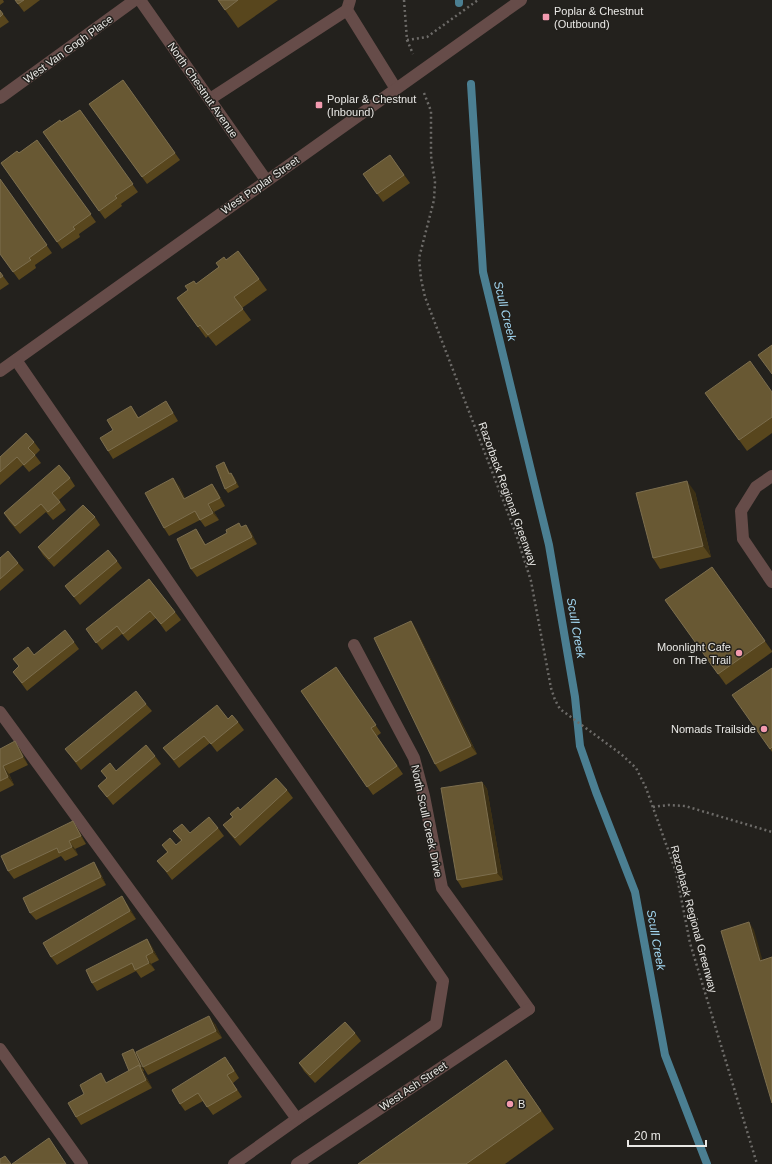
<svg xmlns="http://www.w3.org/2000/svg" width="772" height="1164" viewBox="0 0 772 1164" font-family="Helvetica,sans-serif">
<rect width="100%" height="100%" fill="#23211d"/>
<g fill="none" stroke-linecap="round" stroke-linejoin="round">
<g stroke="#4b7f92" stroke-width="8">
<path d="M459,0V3"/>
<path d="M471,84L483,272L549,545L575,697L580,746L596,792L635,892L665,1055L707,1164"/>
</g>
<g stroke="#6d6b68" stroke-width="2.5" stroke-dasharray="2 3" stroke-linecap="butt">
<path d="M404,0L407,40L413,54"/>
<path d="M407,40L427,37L478,0"/>
<path d="M424,93L431,111V156L435,182L434,200L419,258L421,279L425,297L516,534L531,581L551,688L555,700L560,709L621,754L636,768L646,788L676,872L690,943L757,1164"/>
<path d="M653,807L668,805L685,806L772,832"/>
</g>
<g stroke="#664c49" stroke-width="12">
<path d="M350,0L347,10L396,89"/>
<path d="M210,99L347,10"/>
<path d="M16,360L443,981L436,1024L297,1119L234,1164"/>
<path d="M772,476L756,487L741,511L743,539L772,582"/>
<path d="M354,645L414,758L424,796L442,888L529,1009"/>
<path d="M0,712L297,1119"/>
<path d="M0,1049L82,1164"/>
</g>
<g stroke="#664c49" stroke-width="12">
<path d="M140,0L266,180"/>
<path d="M0,98L135,0"/>
<path d="M297,1164L529,1009"/>
</g>
<path stroke="#664c49" stroke-width="12" d="M0,371L521,0"/>
</g>
<g fill="#58461d">
<path d="M0,0H3L4,2L0,5Z"/>
<path d="M15,0H40L24,12Z"/>
<path d="M218,0H278L238,28Z"/>
<path d="M0,10L9,22L0,28Z"/>
<path d="M123,80L180,160L147,184L89,104Z"/>
<path d="M80,110L138,192L121,204L122,206L105,219L43,132L61,122Z"/>
<path d="M37,140L96,222L79,234L80,237L62,249L1,163L19,153Z"/>
<path d="M390,155L410,183L383,202L363,174Z"/>
<path d="M0,179L52,253L35,265L36,268L19,280L0,254Z"/>
<path d="M226,260L259,279L267,290L242,308L251,320L216,346L208,336L206,338L177,298L219,267Z"/>
<path d="M0,272L9,284L0,290Z"/>
<path d="M772,392V433L747,451L705,393Z"/>
<path d="M131,406L139,418L171,409L178,421L113,459L108,451L113,430Z"/>
<path d="M34,442L40,450L35,455L41,463L29,472L23,465L0,485V457Z"/>
<path d="M224,462L230,473L234,477L239,487L228,493L225,489Z"/>
<path d="M70,478L75,486L59,500L66,510L53,520L46,512L20,534L9,521L4,513Z"/>
<path d="M212,484L217,491L225,506L214,512L219,520L205,527L200,520L169,536L164,528L179,486L185,498Z"/>
<path d="M695,492L711,557L660,569L653,558Z"/>
<path d="M95,517L100,525L54,567L43,555L38,547Z"/>
<path d="M242,527L251,532L257,544L197,577L191,569L196,529L206,545Z"/>
<path d="M0,558L18,563L24,570L0,591Z"/>
<path d="M117,561L122,568L80,605L65,586Z"/>
<path d="M712,567L772,651V652L726,685L665,600Z"/>
<path d="M149,579L175,612L181,620L166,632L156,618L128,641L122,634L102,650L86,629Z"/>
<path d="M411,621L416,629L477,754L440,772L435,764Z"/>
<path d="M74,642L79,649L27,691L13,672L19,667L13,659L34,655Z"/>
<path d="M336,667L381,733L377,736L403,774L373,795L301,691Z"/>
<path d="M772,668V752L770,749Z"/>
<path d="M146,704L152,711L81,770L65,749Z"/>
<path d="M228,719L238,722L244,730L217,752L210,743L179,768L163,748Z"/>
<path d="M0,749H20L28,765L9,774L14,785L0,792Z"/>
<path d="M155,756L161,764L113,805L98,786L107,778L101,771H116Z"/>
<path d="M482,782L487,789L503,880L462,888L457,880Z"/>
<path d="M287,790L293,798L240,846L229,833L223,825L232,817L230,814Z"/>
<path d="M73,821L78,829L86,844L75,849L78,855L65,861L61,856L14,879L8,871Z"/>
<path d="M218,828L224,836L172,880L163,868L157,861L167,852L162,845H176L181,841L173,831L190,833Z"/>
<path d="M99,870L106,885L36,920L30,913Z"/>
<path d="M127,904L136,919L57,965L51,957Z"/>
<path d="M147,939L152,947L159,960L151,964L155,970L141,978L136,971L97,991L92,983Z"/>
<path d="M215,1024L222,1038L148,1075L143,1067Z"/>
<path d="M355,1033L361,1041L315,1083L304,1071L299,1063Z"/>
<path d="M136,1053L144,1071H143L152,1088L81,1125L76,1117L107,1082L129,1071Z"/>
<path d="M506,1060L554,1129L505,1164H358Z"/>
<path d="M231,1065L239,1078L233,1083L242,1097L213,1115L203,1101L185,1111L180,1104Z"/>
</g>
<g fill="#3c3014">
<path d="M231,473L234,477L239,487L236,483Z"/>
<path d="M173,478L179,486L190,507L184,499Z"/>
<path d="M687,481L695,492L711,557L703,546Z"/>
<path d="M212,484L217,491L225,506L220,498Z"/>
<path d="M208,504L214,512L219,520L213,513Z"/>
<path d="M246,525L251,532L257,544L252,537Z"/>
<path d="M411,621L416,629L477,754L471,746Z"/>
<path d="M15,741L20,749L28,765L23,757Z"/>
<path d="M3,766L9,774L14,785L8,777Z"/>
<path d="M482,782L487,789L503,880L497,873Z"/>
<path d="M73,821L78,829L86,844L81,836Z"/>
<path d="M69,841L75,849L78,855L72,847Z"/>
<path d="M94,862L99,870L106,885L101,877Z"/>
<path d="M122,896L127,904L136,919L130,911Z"/>
<path d="M749,922L754,930L765,969L760,961Z"/>
<path d="M147,939L152,947L159,960L153,952Z"/>
<path d="M146,956L151,964L155,970L149,963Z"/>
<path d="M209,1016L215,1024L222,1038L216,1031Z"/>
<path d="M133,1049L136,1053L144,1071L141,1067Z"/>
<path d="M139,1065L144,1073L152,1088L146,1080Z"/>
</g>
<g fill="#685833" stroke="#7c6e4e">
<path d="M15,0H24L18,4Z"/>
<path d="M218,0H238L225,10Z"/>
<path d="M0,10L3,14L0,17Z"/>
<path d="M123,80L175,153L142,177L89,104Z"/>
<path d="M80,110L133,184L115,196L117,198L99,211L43,132L60,120L61,122Z"/>
<path d="M37,140L91,214L73,227L75,229L57,242L1,163L17,151L19,153Z"/>
<path d="M390,155L404,175L377,194L363,174Z"/>
<path d="M0,179L47,245L29,258L31,260L13,272L0,254Z"/>
<path d="M238,251L259,279L234,297L243,309L208,335L200,325L198,327L177,298L188,290L185,286L194,281L196,284L219,267L216,263L224,257L226,260Z"/>
<path d="M0,272L3,276L0,278Z"/>
<path d="M772,345V374L758,355Z"/>
<path d="M750,361L772,392V417L739,440L705,393Z"/>
<path d="M166,401L173,413L108,451L100,438L113,430L107,420L131,406L138,418Z"/>
<path d="M26,433L34,442L28,448L35,455L24,465L17,457L0,472V457Z"/>
<path d="M224,462L229,474L231,473L236,483L225,489L216,466Z"/>
<path d="M59,465L70,478L52,493L60,502L48,512L41,504L15,526L4,513Z"/>
<path d="M173,478L184,499L212,484L220,498L208,504L213,513L200,520L195,511L164,528L145,493Z"/>
<path d="M687,481L703,546L653,558L636,493Z"/>
<path d="M83,505L95,517L49,559L38,547Z"/>
<path d="M239,523L241,527L246,525L252,537L191,569L177,539L196,529L205,545L227,533L226,530Z"/>
<path d="M108,550L117,561L74,597L65,586Z"/>
<path d="M8,551L18,563L0,579V558Z"/>
<path d="M712,567L765,641L718,674L665,600Z"/>
<path d="M149,579L175,612L161,624L150,611L123,634L117,626L96,643L86,629Z"/>
<path d="M411,621L471,746L435,764L374,638Z"/>
<path d="M65,630L74,642L22,683L13,672L19,666L13,659L28,647L34,655Z"/>
<path d="M336,667L376,725L371,728L397,766L367,787L301,691Z"/>
<path d="M772,668V747L770,749L732,695Z"/>
<path d="M136,691L146,704L76,762L65,749Z"/>
<path d="M217,705L228,719L232,715L238,722L211,744L204,736L174,760L163,748Z"/>
<path d="M15,741L23,757L3,766L8,777L0,781V749Z"/>
<path d="M146,745L155,756L107,797L98,786L107,778L101,771L110,763L116,771Z"/>
<path d="M276,778L287,790L235,838L223,825L233,817L230,814L238,807L240,810Z"/>
<path d="M482,782L497,873L457,880L441,788Z"/>
<path d="M209,817L218,828L167,872L157,861L168,852L162,845L170,838L176,845L182,840L173,831L182,824L190,833Z"/>
<path d="M73,821L81,836L69,841L72,847L59,853L57,848L8,871L1,856Z"/>
<path d="M94,862L101,877L30,913L23,898Z"/>
<path d="M122,896L130,911L51,957L43,943Z"/>
<path d="M749,922L760,961L772,957V1103L721,931Z"/>
<path d="M147,939L153,952L146,956L149,963L135,970L132,963L92,983L86,970Z"/>
<path d="M209,1016L216,1031L143,1067L136,1052Z"/>
<path d="M345,1022L355,1033L310,1075L299,1063Z"/>
<path d="M133,1049L141,1067H140L139,1065L129,1071L122,1054Z"/>
<path d="M225,1057L234,1071L227,1075L237,1090L207,1107L198,1093L180,1104L172,1090Z"/>
<path d="M506,1060L541,1111L466,1164H358Z"/>
<path d="M139,1065L146,1080L76,1117L68,1103L84,1094L80,1085L101,1073L106,1083Z"/>
<path d="M49,1138L66,1164H12Z"/>
<path d="M5,1156L11,1164H0V1159Z"/>
</g>
<g fill="#f29aaf" stroke="#23211d" stroke-width="1.5">
<rect x="542" y="13" width="8" height="8" rx="2"/>
<rect x="315" y="101" width="8" height="8" rx="2"/>
<circle cx="739" cy="653" r="4"/>
<circle cx="764" cy="729" r="4"/>
<circle cx="510" cy="1104" r="4"/>
</g>
<g text-anchor="middle" dominant-baseline="central" stroke-width="3" stroke-linejoin="round" paint-order="stroke">
<g font-size="11" fill="#e9e8e5" stroke="#23211d" text-anchor="start">
<text x="554" y="11">Poplar &amp; Chestnut<tspan x="554" dy="13">(Outbound)</tspan></text>
<text x="327" y="99">Poplar &amp; Chestnut<tspan x="327" dy="13">(Inbound)</tspan></text>
<text x="731" y="647" text-anchor="end">Moonlight Cafe<tspan x="731" dy="13">on The Trail</tspan></text>
<text x="756" y="729" text-anchor="end">Nomads Trailside</text>
<text x="518" y="1104">B</text>
</g>
<g font-size="11" fill="#e9e8e5" stroke="#23211d">
<text transform="translate(68 49) rotate(-36)">West Van Gogh Place</text>
<text transform="translate(203 90) rotate(55)">North Chestnut Avenue</text>
<text transform="translate(260 185) rotate(-35)">West Poplar Street</text>
<text transform="translate(508 494) rotate(70)">Razorback Regional Greenway</text>
<text transform="translate(427 821) rotate(78)">North Scull Creek Drive</text>
<text transform="translate(694 919) rotate(75)">Razorback Regional Greenway</text>
<text transform="translate(413 1086) rotate(-34)">West Ash Street</text>
</g>
<g font-size="12" font-style="italic" fill="#a4d9f4" stroke="#23211d">
<text transform="translate(505 311) rotate(76)">Scull Creek</text>
<text transform="translate(576 628) rotate(80)">Scull Creek</text>
<text transform="translate(656 940) rotate(80)">Scull Creek</text>
</g>
</g>
<path d="M628 1140v6h78v-6" fill="none" stroke="#e9e8e5" stroke-width="2"/>
<text x="634" y="1140" font-size="12" fill="#e9e8e5" stroke="#23211d" stroke-width="3" paint-order="stroke">20 m</text>
</svg>
